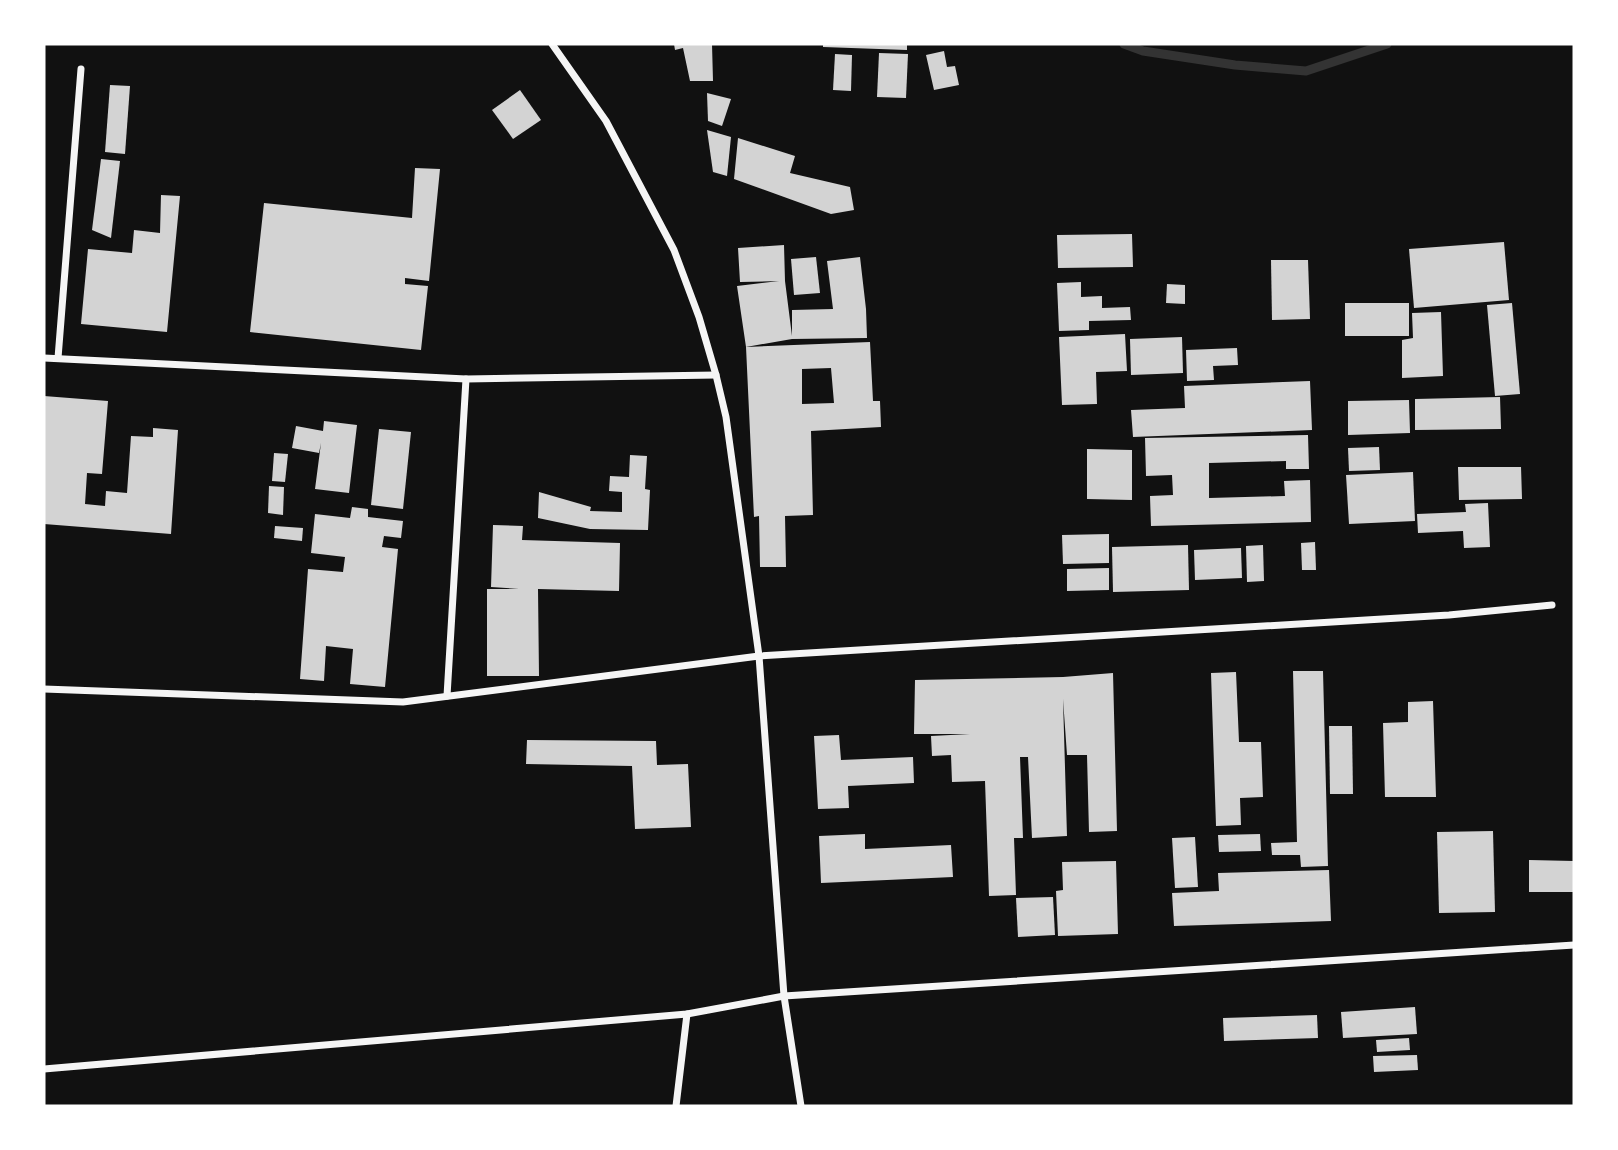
<svg xmlns="http://www.w3.org/2000/svg" width="1618" height="1150" viewBox="0 0 1618 1150" font-family="'Exo 2',sans-serif">
<rect width="100%" height="100%" fill="#111"/>
<g fill="none" stroke-linecap="round" stroke-linejoin="round">
<path stroke="#333" stroke-width="9" d="M1124,44L1143,51L1235,65L1306,71L1387,44"/>
</g>
<g fill="#d3d3d3" fill-rule="evenodd">
<path d="M674,44H712L713,81H690L683,48L675,50Z"/>
<path d="M823,44H907V50L823,47Z"/>
<path d="M944,51L947,67L955,66L959,85L934,90L926,55Z"/>
<path d="M879,53L908,54L906,98L877,97Z"/>
<path d="M835,54L852,55L851,91L833,90Z"/>
<path d="M110,85L130,86L125,154L105,152Z"/>
<path d="M520,90L541,120L513,139L492,110Z"/>
<path d="M707,93L731,99L722,126L708,121Z"/>
<path d="M707,130L731,137L727,176L713,172Z"/>
<path d="M738,138L795,156L790,173L850,187L854,210L831,214L734,179Z"/>
<path d="M101,159L120,161L111,238L92,230Z"/>
<path d="M415,168L440,169L429,281L405,278V284L428,286L421,350L250,332L264,203L412,218Z"/>
<path d="M161,195L180,196L167,332L81,324L88,249L132,253L134,230L160,233Z"/>
<path d="M1132,234L1133,267L1058,268L1057,235Z"/>
<path d="M1504,242L1509,300L1414,308L1409,249Z"/>
<path d="M784,245L785,281L792,336V310L833,309L827,261L860,257L866,309L867,338L792,339L746,347L737,286L779,281L740,282L738,248Z"/>
<path d="M816,257L820,293L794,295L791,259Z"/>
<path d="M1271,260H1308L1310,319L1272,320Z"/>
<path d="M1081,282V297L1102,296V308L1130,307L1131,320L1089,321V330L1059,331L1057,283Z"/>
<path d="M1167,284L1185,285V304L1166,303Z"/>
<rect x="1345" y="303" width="64" height="33"/>
<path d="M1512,303L1520,394L1495,396L1487,305Z"/>
<path d="M1441,312L1443,376L1402,378V340L1413,338L1412,313Z"/>
<path d="M1125,334L1127,371L1096,372L1097,404L1062,405L1059,337Z"/>
<path d="M1182,337L1183,373L1131,375L1130,339Z"/>
<path d="M870,342L873,401H880L881,427L811,431L813,515L785,516L786,567H760L759,516L754,517L746,347ZM831,368L834,403L802,404V369Z"/>
<path d="M1237,348L1238,365L1213,366L1214,380L1187,381L1186,350Z"/>
<path d="M1310,381L1312,430L1133,437L1131,410L1185,408L1184,386Z"/>
<path d="M44,396L108,401L102,474L87,473L85,504L105,506L106,491L127,493L131,436L153,437V428L178,430L171,534L44,524Z"/>
<path d="M1500,397L1501,429L1415,430V399Z"/>
<path d="M1409,400L1410,433L1348,435V401Z"/>
<path d="M324,421L357,425L349,493L315,489L321,443L319,453L292,448L296,426L323,431Z"/>
<path d="M379,429L411,432L403,509L371,505Z"/>
<path d="M1308,435L1309,469H1286V461L1209,463V498L1285,496L1284,481L1310,480L1311,522L1151,526L1150,496L1173,495L1172,475L1146,476L1145,438Z"/>
<path d="M1379,447L1380,470L1349,471L1348,448Z"/>
<path d="M1087,449L1132,450V500L1087,499Z"/>
<path d="M274,453L288,454L285,482L272,481Z"/>
<path d="M630,455L647,456L645,489L650,490L648,530L590,529L538,518L539,492L591,507L590,511L622,512V492L609,491L610,476L629,477Z"/>
<path d="M1458,467H1521L1522,499L1459,500Z"/>
<path d="M1413,472L1415,521L1349,524L1346,475Z"/>
<path d="M269,486L284,487L283,515L268,513Z"/>
<path d="M1488,503L1490,547L1464,548L1463,531L1418,533L1417,514L1466,512L1465,504Z"/>
<path d="M352,507L368,509V517L403,521L401,538L384,536L382,547L398,549L385,687L350,684L353,649L326,646L324,681L300,679L308,569L343,572L345,557L311,553L315,514L350,518Z"/>
<path d="M493,525L523,526L522,540L620,543L619,591L538,589L539,676H487V589H519L491,587Z"/>
<path d="M275,526L303,528L302,541L274,538Z"/>
<path d="M1109,534V563L1063,564L1062,535Z"/>
<path d="M1315,542L1316,570H1302L1301,543Z"/>
<path d="M1188,545L1189,590L1113,592L1112,547Z"/>
<path d="M1263,545L1264,581L1247,582L1246,546Z"/>
<path d="M1241,548L1242,578L1195,580L1194,550Z"/>
<path d="M1109,568V590L1067,591V569Z"/>
<path d="M1293,671H1323L1328,866L1301,867L1300,855H1272L1271,843L1297,842Z"/>
<path d="M1236,672L1239,742H1261L1263,797L1240,798L1241,825L1216,826L1211,673Z"/>
<path d="M1113,673L1117,831L1089,832L1087,755H1067L1063,699L1067,836L1032,838L1028,757H1020L1023,838H1014L1016,895L989,896L985,781L952,782L951,755L932,756L931,736L970,734H914L915,680L1063,677Z"/>
<path d="M1433,701L1436,797H1385L1383,723L1408,722V702Z"/>
<path d="M1329,726H1352L1353,794H1330Z"/>
<path d="M839,735L841,760L913,757L914,783L848,786L849,808L818,809L814,736Z"/>
<path d="M527,740L656,741L657,765L688,764L691,827L635,829L632,766L526,764Z"/>
<path d="M1493,831L1495,912L1439,913L1437,832Z"/>
<path d="M865,834V849L951,845L953,877L821,883L819,836Z"/>
<path d="M1260,834L1261,851L1219,852L1218,835Z"/>
<path d="M1195,837L1198,887L1175,888L1172,838Z"/>
<path d="M1529,860L1574,861V892H1529Z"/>
<path d="M1116,861L1118,934L1058,936L1056,891L1063,890L1062,862Z"/>
<path d="M1329,870L1331,921L1174,926L1172,893L1219,891L1218,873Z"/>
<path d="M1053,897L1055,935L1018,937L1016,898Z"/>
<path d="M1415,1007L1417,1034L1343,1038L1341,1012Z"/>
<path d="M1317,1015L1318,1038L1224,1041L1223,1018Z"/>
<path d="M1409,1038L1410,1050L1377,1052L1376,1040Z"/>
<path d="M1417,1055L1418,1070L1374,1072L1373,1056Z"/>
</g>
<g fill="none" stroke-linecap="round" stroke-linejoin="round">
<g stroke="#f5f5f5" stroke-width="7">
<path d="M552,44L606,121L674,250L699,317L716,375L726,417L759,656L784,996L801,1106"/>
<path d="M44,358L466,379L716,375"/>
<path d="M58,358L81,69"/>
<path d="M44,689L403,702L759,656L1449,615L1552,605"/>
<path d="M447,696L466,379"/>
<path d="M44,1069L687,1014L784,996L1574,945"/>
<path d="M676,1106L687,1014"/>
</g>
</g>
<rect width="1618" height="1150" fill="none" stroke="#ffffff" stroke-width="91"/>
</svg>
